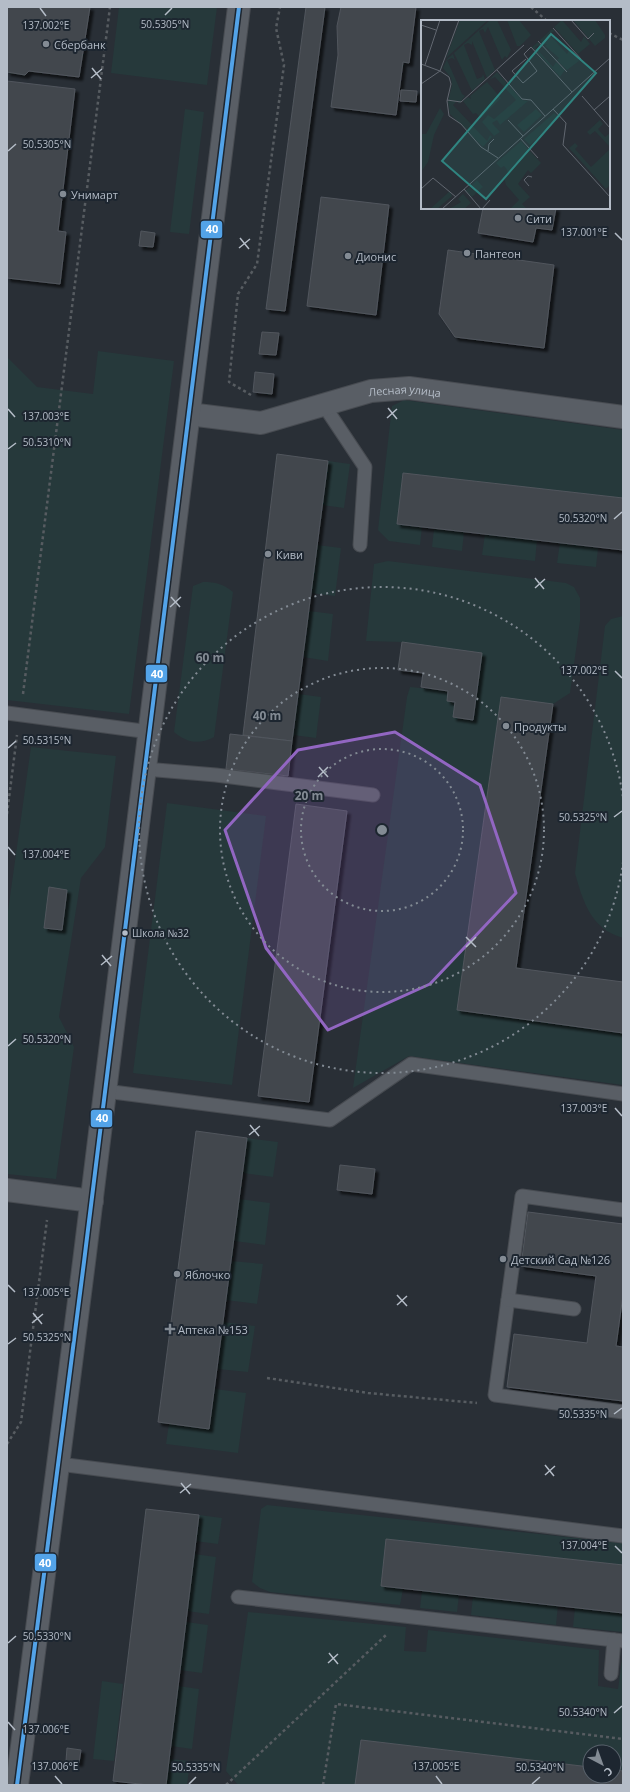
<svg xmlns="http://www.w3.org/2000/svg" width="630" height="1792" viewBox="0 0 630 1792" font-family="'Open Sans',sans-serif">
<defs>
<filter id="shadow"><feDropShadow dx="3.5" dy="3.5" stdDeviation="1" flood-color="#0009"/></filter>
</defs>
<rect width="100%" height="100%" fill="#292f36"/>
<g fill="#26393b">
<path d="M119,7H217L207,85L111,73Z"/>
<path d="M185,109L204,112L189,234L170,232Z"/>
<path d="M98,351L174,361L129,714L7,700V357L37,387L93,394Z"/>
<path d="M404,400L623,430V498L403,473L397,524L422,527L420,545L389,541L378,530L392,406Z"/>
<path d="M328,461L350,464L344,508L322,505Z"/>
<path d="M434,529L464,532L462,551L432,547Z"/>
<path d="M485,534L537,540L535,561L482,555Z"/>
<path d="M560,543L598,548L596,567L557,563Z"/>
<path d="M317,545L341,548L335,596L311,593Z"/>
<path d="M388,561L566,583L574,587L580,598V621L570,693L553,704L501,697L457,1010L623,1033V1085L409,1056L353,1088L407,697L410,687L448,691L455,702L453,717L473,720L482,653L402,642L366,641L374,564Z"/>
<path d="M203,582C216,582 223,584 233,592L214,737C199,745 187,743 174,732L193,586Z"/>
<path d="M309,611L333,614L328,661L303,657Z"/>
<path d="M623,616V938C591,929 583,902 575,873L605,626L611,619Z"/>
<path d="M298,694L321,697L316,738L293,735Z"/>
<path d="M31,747L116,756L105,847L81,878L59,1017L74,1047L56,1179L7,1174V918Z"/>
<path d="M167,803L266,816L232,1085L133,1073Z"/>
<path d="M247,1138L278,1142L273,1177L243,1173Z"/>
<path d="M239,1199L270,1203L265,1245L234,1241Z"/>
<path d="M231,1261L263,1264L257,1304L226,1300Z"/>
<path d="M223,1322L255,1326L248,1372L218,1369Z"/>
<path d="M215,1389L246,1393L238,1453L166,1444L169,1424L209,1429Z"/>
<path d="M267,1505L623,1543V1565L386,1539L381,1586L403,1589L400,1605L270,1592L260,1588L252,1582L261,1509Z"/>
<path d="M199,1515L222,1518L218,1544L195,1541Z"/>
<path d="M194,1554L216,1557L209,1614L187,1611Z"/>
<path d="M422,1591L459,1595L457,1612L420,1608Z"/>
<path d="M473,1596L558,1605L556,1625L471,1615Z"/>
<path d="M575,1608L623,1613V1632L573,1627Z"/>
<path d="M248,1612L406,1627L404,1651L426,1652L428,1630L599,1650L598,1686L618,1689L623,1653V1771L614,1770V1752H590V1767L361,1740L355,1785H238L226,1771Z"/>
<path d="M186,1622L208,1625L202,1673L180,1670Z"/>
<path d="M102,1681L123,1684L114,1761L93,1759Z"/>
<path d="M178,1686L199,1689L192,1749L171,1746Z"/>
<path d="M169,1759L190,1761L187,1785H166Z"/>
</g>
<g fill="#42474d" stroke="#51565d" filter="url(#shadow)">
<path d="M7,7H90L79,77L29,71L25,75L7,72Z"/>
<path d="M306,7H325L285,311L266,309Z"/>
<path d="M341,7H416L409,63L403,62L396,115L331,107L338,55L337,26Z"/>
<path d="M7,81L75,89L58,231L66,232L60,284L7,278Z"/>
<path d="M401,90L417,91L416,102L400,101Z"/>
<path d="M321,197L389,205L376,315L307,306Z"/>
<path d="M483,208H556L552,230L536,228L533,242L478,233Z"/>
<path d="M141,231L155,233L153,247L139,246Z"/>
<path d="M448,250L554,265L544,348L455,337L439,314Z"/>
<path d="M262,332L279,333L276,355L259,354Z"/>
<path d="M255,372L274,374L272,394L253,392Z"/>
<path d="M277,454L328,461L292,741L243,735Z"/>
<path d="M403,473L623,498V550L397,524Z"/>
<path d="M402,642L482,653L473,720L453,717L455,702L447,701L448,691L421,687L423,673L398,670Z"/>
<path d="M501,697L553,704L516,968L623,982V1033L457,1010Z"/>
<path d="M230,734L292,741L288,776L226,769Z"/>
<path d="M296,804L347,811L309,1102L258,1096Z"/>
<path d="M49,887L67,890L62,930L44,928Z"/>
<path d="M196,1131L247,1138L209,1429L158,1422Z"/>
<path d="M340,1165L375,1169L372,1194L337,1190Z"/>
<path d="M528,1212L623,1224V1295L616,1346L623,1347V1401L507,1387L514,1334L587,1343L596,1276L521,1266Z"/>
<path d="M146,1509L199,1515L166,1785H149L113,1781Z"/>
<path d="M386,1539L623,1565V1613L381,1586Z"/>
<path d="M361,1740L590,1767V1776H614V1770L623,1771V1785H355Z"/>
<path d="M67,1748L81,1750L79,1763L66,1761Z"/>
</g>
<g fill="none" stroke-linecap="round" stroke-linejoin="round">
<g stroke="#474b51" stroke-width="15">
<g id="service">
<path d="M323,404L365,467L360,545"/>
<path d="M7,713L150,732"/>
<path d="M145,769L216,775L373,795"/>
<path d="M105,1091L330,1120L411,1064L623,1094"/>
<path d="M623,1210L522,1196L495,1395L623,1412"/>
<path d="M508,1300L574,1309"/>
<path d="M59,1464L623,1536"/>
<path d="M238,1597L623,1641"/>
<path d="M611,1674L614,1640"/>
</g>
</g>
<g stroke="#474b51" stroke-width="24">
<g id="minor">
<path id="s1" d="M189,414L261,423L371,391L409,388L623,417"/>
<path d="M7,1190L92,1201"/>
</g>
</g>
<g stroke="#474b51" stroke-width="24">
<path id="tertiary" d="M17,1785L84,1262L239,7"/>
</g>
<g stroke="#575c61" stroke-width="2.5" stroke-dasharray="3 3" stroke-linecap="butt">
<path d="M531,7L547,21"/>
<path d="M609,33L623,40"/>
<path d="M251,395L229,382L238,294L257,264L284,65L276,28L280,7"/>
<path d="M23,694L110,7"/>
<path d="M7,814L17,735"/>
<path d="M267,1378L368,1393L477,1403"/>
<path d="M7,1444L21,1422L47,1220"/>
<path d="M226,1785L386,1635"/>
<path d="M323,1785L336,1704L623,1739"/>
</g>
<use href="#service" stroke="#595e65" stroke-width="13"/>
<use href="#minor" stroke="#595e65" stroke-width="22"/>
<use href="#tertiary" stroke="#595e65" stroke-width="22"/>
<g stroke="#1d2630" stroke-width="7">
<path id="bus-1" d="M17,1785L84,1262L239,7"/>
</g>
<use href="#bus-1" stroke="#53a3e8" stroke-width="4"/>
</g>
<path fill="#9266c2" fill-opacity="0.2" stroke="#9266c2" stroke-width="3" stroke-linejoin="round" d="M395,732L480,785L516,893L430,984L328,1030L266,948L225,830L298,750Z"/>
<path fill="none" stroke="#b4bcc7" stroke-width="1.5" d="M40,8L46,16M165,15L172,8M92,68L101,79M91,78L102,69M8,151L16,144M615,233L622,240M240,238L249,249M239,248L250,239M388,408L397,419M8,409L15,417M387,418L397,409M8,449L16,443M614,519L622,512M535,578L544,589M535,588L545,579M171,597L180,607M170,607L181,597M615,671L622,678M8,748L16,741M319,767L328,777M318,777L328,767M614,817L622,811M8,847L15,855M466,937L476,947M466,947L476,937M102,955L111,966M101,965L112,956M8,1046L16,1039M615,1108L622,1116M250,1125L259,1136M249,1135L260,1126M8,1285L15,1292M397,1295L407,1306M397,1305L407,1296M33,1313L42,1324M32,1323L43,1314M8,1344L16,1338M614,1414L622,1408M545,1465L554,1476M545,1475L555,1466M181,1483L190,1494M180,1493L191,1484M615,1546L622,1553M8,1643L16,1636M329,1653L338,1664M328,1663L338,1654M614,1713L622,1706M8,1722L15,1730M55,1776L62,1784M436,1776L442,1784M189,1784L196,1777M532,1784L540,1777"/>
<g fill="none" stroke="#838b94" stroke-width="2" stroke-dasharray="2 4">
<circle cx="382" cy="830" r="81"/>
<circle cx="382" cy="830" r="162"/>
<path d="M623 862A243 243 0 1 1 623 798"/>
</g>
<g fill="#838b94" stroke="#1d2630" stroke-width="1.5">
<circle cx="46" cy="44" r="4"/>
<circle cx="63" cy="194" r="4"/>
<circle cx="518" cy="218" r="4"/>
<circle cx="467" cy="253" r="4"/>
<circle cx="348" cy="256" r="4"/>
<circle cx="268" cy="554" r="4"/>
<circle cx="506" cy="726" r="4"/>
<circle cx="503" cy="1259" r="4"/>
<circle cx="177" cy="1274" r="4"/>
<path d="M168 1323h4v4h4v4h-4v4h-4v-4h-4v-4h4z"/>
</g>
<circle fill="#b4bcc7" stroke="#1d2630" stroke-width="1.5" cx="125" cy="933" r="3.5"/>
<g text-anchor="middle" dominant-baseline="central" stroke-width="4" stroke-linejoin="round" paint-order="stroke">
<g font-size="10" fill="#b4bcc7" stroke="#1d2630" text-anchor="start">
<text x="132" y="933">Школа №32</text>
</g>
<g font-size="11" fill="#b4bcc7" stroke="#1d2630" text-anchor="start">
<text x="54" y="44">Сбербанк</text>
<text x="71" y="194">Унимарт</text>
<text x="526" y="218">Сити</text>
<text x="475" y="253">Пантеон</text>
<text x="356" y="256">Дионис</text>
<text x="276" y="554">Киви</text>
<text x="514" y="726">Продукты</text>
<text x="511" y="1259">Детский Сад №126</text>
<text x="185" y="1274">Яблочко</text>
<text x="178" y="1329">Аптека №153</text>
</g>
<g font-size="11" fill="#b4bcc7" stroke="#1d2630">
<text stroke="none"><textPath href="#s1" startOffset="221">Лесная улица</textPath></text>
</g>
</g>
<g transform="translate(421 20)">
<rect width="189" height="189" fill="#292f36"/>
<path d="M39,0H67L25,38ZM69,0H76L90,30L86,38L84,36L81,40L67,7L64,13L62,9L58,11L74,50L66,58L51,21V25L47,23L43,25L56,59L61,57L62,54L64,59L51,71L33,33ZM86,0H98L110,15L99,26H96ZM141,0L160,22L163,16L169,24L157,34L133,7ZM152,0H174L184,15V18L174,26ZM131,9L134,11L128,14L146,34L149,28L157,38L158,41L146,50L136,40L138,38L124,26L126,24L122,25L119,20ZM117,22L120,25L114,27L132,47L135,42L144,50L139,57L111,27ZM32,34L34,40L31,38L26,40L41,74L44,76L38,84L36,81L32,85L66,121L69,115L71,117L62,127L29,94L27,82L31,65L30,58L22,48L26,39ZM76,52L101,80L107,81L79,105L76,100L71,103L79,112L73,116L61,102L67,95L73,99L95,80L74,57L68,60ZM66,62L80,78L60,98L55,93L52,94L42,81L47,77L50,79L49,76ZM19,88L23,94L13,115L7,142L0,152V114H5ZM115,89L121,95L103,112L96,105ZM133,93L138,97L109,125L103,119ZM179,100L182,104L177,109L184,117L189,113V127L174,111L169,115L166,112ZM100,121L120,143L110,153L107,150L97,164L109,177L101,184L106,189H89L98,180L85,165L83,158L87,155L86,150L83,146L80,148L75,143ZM154,123L157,126L154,129L170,147L189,129V165L185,169L148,128ZM56,160L62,167L51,177L44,171ZM29,171L31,176L16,189H9ZM42,174L50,183L43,189H28L40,182L37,179Z" fill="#26393b"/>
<path fill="none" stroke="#616770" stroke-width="1" d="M150,0L167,19L173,13M0,5L15,10M132,8L160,39M117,21L146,52M105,39L91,51L102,63L116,51L103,34L110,27L151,72M0,44L19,51L28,57L30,64L26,81L28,96L40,104L60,127L77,138M4,45L19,0M76,50L101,79L110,80L124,96M0,64L19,51L38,0M161,76L189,108M26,80L40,82L103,25M132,89L145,103L142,125L189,177M173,90L189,76M87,100L102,116M99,118L117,138M67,131L68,124L73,119M108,166L103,160L107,156L111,157M0,169L12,158L35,177M43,169L60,189M21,189L189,38M61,189L69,180"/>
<path fill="#308480" fill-opacity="0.15" stroke="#308480" stroke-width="2" d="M130,14L175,53L65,179L21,141Z"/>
<rect width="189" height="189" fill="none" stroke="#b4bcc7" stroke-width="2"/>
</g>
<g font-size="10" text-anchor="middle" fill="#b4bcc7" stroke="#1d2630" stroke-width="4" stroke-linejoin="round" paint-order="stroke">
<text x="165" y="28">50.5305°N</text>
<text x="46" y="29">137.002°E</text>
<text x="47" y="148">50.5305°N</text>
<text x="584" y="236">137.001°E</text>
<text x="46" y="420">137.003°E</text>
<text x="47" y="446">50.5310°N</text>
<text x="583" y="522">50.5320°N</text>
<text x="584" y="674">137.002°E</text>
<text x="47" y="744">50.5315°N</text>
<text x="583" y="821">50.5325°N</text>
<text x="46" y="858">137.004°E</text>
<text x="47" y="1043">50.5320°N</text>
<text x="584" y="1112">137.003°E</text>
<text x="46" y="1296">137.005°E</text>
<text x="47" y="1341">50.5325°N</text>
<text x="583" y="1418">50.5335°N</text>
<text x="584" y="1549">137.004°E</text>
<text x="47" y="1640">50.5330°N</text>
<text x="583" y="1716">50.5340°N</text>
<text x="46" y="1733">137.006°E</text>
<text x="55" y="1770">137.006°E</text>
<text x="436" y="1770">137.005°E</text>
<text x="196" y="1771">50.5335°N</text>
<text x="540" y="1771">50.5340°N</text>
</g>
<circle cx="382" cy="830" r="6" fill="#838b94" stroke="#1d2630" stroke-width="2"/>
<g font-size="12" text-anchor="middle" font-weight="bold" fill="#838b94" stroke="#1d2630" stroke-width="4" stroke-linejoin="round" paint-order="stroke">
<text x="210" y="662">60 m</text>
<text x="267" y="720">40 m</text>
<text x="309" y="800">20 m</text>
</g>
<g stroke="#1d2630" stroke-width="1.5">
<rect x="200" y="220" width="23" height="19" rx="4" fill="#53a3e8"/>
<rect x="145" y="664" width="23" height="19" rx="4" fill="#53a3e8"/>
<rect x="90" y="1109" width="23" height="19" rx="4" fill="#53a3e8"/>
<rect x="34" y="1553" width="23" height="19" rx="4" fill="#53a3e8"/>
</g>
<g font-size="11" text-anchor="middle" font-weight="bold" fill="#fff">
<text x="212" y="233">40</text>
<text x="157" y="678">40</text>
<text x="102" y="1122">40</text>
<text x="45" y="1567">40</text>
</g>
<rect width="630" height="1792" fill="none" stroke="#b4bcc7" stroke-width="16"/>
<g transform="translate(602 1764) rotate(139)"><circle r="19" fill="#1d2630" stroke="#59626c"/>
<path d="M0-3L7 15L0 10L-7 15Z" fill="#838b94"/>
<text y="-6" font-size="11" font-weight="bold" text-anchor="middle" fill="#b4bcc7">С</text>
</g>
</svg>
